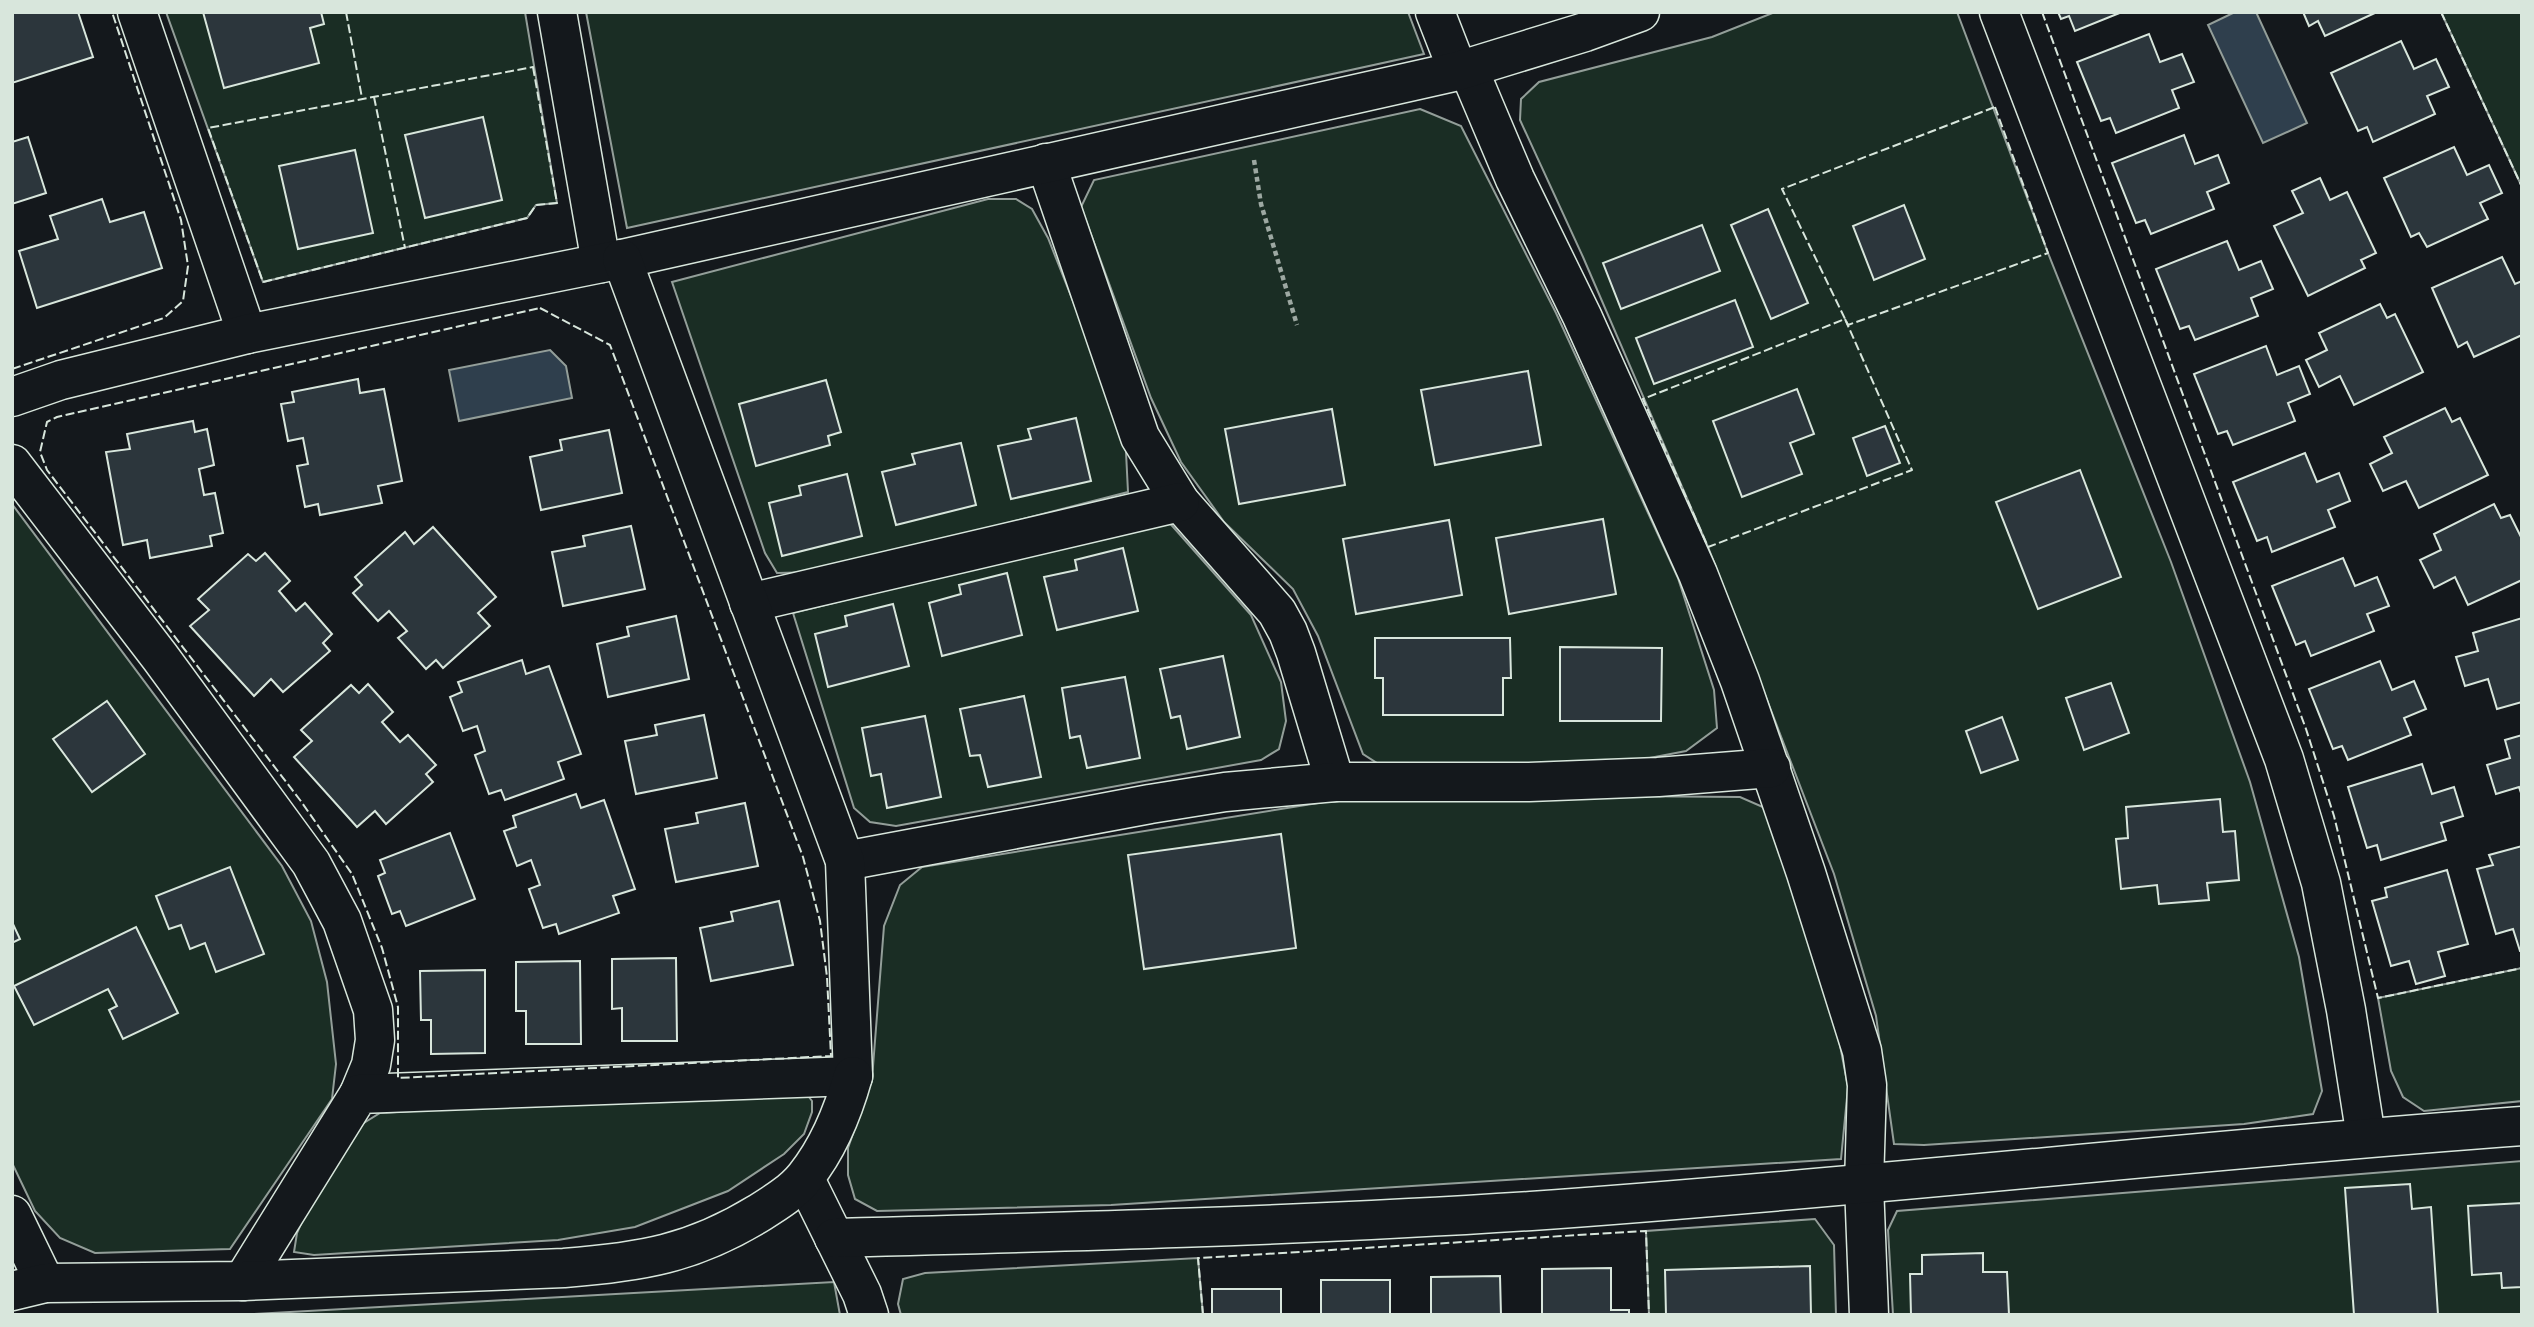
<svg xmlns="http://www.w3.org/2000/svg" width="2534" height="1327" viewBox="0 0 2534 1327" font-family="Ubuntu,sans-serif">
<rect width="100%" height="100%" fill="#14181c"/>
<g fill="#1a2d24" stroke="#939e99" stroke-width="2">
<path d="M166,12H525L557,203L536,205L527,218L263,282Z"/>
<path d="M586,12H1408L1424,54L627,228Z"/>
<path d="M1775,12H1957L2048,253L2171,562L2250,782L2299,957L2322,1091L2313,1114L2244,1124L1924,1145L1894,1144L1876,1016L1834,874L1708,547L1583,257L1520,120L1521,99L1539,82L1712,37Z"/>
<path d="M2441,12H2522V187Z"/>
<path d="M1420,109L1461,126L1556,313L1678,578L1714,690L1717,728L1686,751L1634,761L1416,770L1380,765L1363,754L1318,636L1293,589L1224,522L1181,462L1151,398L1081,207L1094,180Z"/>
<path d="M988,199H1016L1032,209L1048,238L1125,432L1128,492L817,572L777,573L765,553L672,282Z"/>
<path d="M12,504L282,866L311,921L327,982L336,1064L332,1099L230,1249L95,1253L60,1238L35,1211L12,1163Z"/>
<path d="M1167,520L1251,615L1281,682L1286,721L1279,749L1261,760L896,826L870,822L854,808L793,613Z"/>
<path d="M1374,794L1740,797L1772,811L1835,1019L1848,1087L1841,1159L1111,1205L877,1211L855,1199L848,1175V1148L872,1079L884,926L900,885L922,867Z"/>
<path d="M2522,968V1101L2424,1111L2403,1097L2391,1071L2378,998Z"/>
<path d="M802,1088L812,1101V1112L804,1134L784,1154L728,1191L635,1227L558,1240L314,1255L294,1252L297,1233L317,1186L359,1126L380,1113Z"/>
<path d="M2522,1161V1315H1893L1888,1230L1897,1211Z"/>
<path d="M1815,1219L1834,1245L1836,1315H1649L1646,1231Z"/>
<path d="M1198,1258L1203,1315H901L898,1304L903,1279L925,1273Z"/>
<path d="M834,1282L840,1315H235Z"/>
</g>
<g fill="#2f3f4d" stroke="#939e99" stroke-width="2">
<path d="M2235,12H2256L2307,123L2263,143L2208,25Z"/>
<path d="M550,350L566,366L572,398L459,421L449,370Z"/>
</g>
<g fill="#2c363c" stroke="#d8e6dc" stroke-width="2">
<path d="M12,12H78L93,57L12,83Z"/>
<path d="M203,12H321L324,24L310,28L319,63L224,88Z"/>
<path d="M2058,12H2122L2075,31L2069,16L2061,19Z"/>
<path d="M2303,12H2377L2325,36L2318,21L2309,26Z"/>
<path d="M2149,34L2160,62L2182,54L2194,82L2172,90L2179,108L2116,133L2110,118L2101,121L2077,62Z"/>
<path d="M2401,41L2414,69L2436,59L2449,87L2427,96L2435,114L2373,142L2367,127L2358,131L2331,73Z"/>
<path d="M483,117L502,200L425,218L405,135Z"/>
<path d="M2184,135L2195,164L2218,155L2229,183L2207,192L2214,209L2151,234L2145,220L2136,223L2112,163Z"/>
<path d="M28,137L46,193L12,204V142Z"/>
<path d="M2454,147L2467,175L2489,165L2502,193L2480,203L2488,219L2427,247L2419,233L2411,237L2384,178Z"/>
<path d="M355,150L373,233L298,249L279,166Z"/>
<path d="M2320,178L2330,200L2347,192L2376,253L2361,260L2365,268L2308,296L2274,226L2303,213L2292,191Z"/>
<path d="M102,199L110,222L144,212L162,268L37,308L19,251L58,239L50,216Z"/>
<path d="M1904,205L1925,259L1874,280L1853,226Z"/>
<path d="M1768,209L1808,303L1771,319L1731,225Z"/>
<path d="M1702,225L1720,271L1621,309L1603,263Z"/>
<path d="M2227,241L2239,270L2261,261L2273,289L2251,298L2258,316L2195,340L2189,326L2180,329L2156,269Z"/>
<path d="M2502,257L2515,284L2522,281V335L2474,357L2467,342L2458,347L2432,288Z"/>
<path d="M1735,300L1753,347L1654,384L1636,338Z"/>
<path d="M2380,304L2387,318L2395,314L2423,372L2354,405L2340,376L2319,387L2306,360L2327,350L2319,333Z"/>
<path d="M2266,346L2277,375L2299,366L2310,394L2288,403L2295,421L2233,445L2227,431L2218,434L2194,374Z"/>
<path d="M1528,371L1541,445L1435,465L1421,390Z"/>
<path d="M358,379L360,393L384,389L402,481L378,486L382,503L320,515L318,504L305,507L297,466L308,464L303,438L288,441L281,404L294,402L292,392Z"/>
<path d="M826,380L841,432L828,436L830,445L756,466L739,404Z"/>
<path d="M1797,389L1814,434L1790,443L1802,474L1742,497L1713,421Z"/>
<path d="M2445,408L2452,422L2460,418L2488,475L2419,508L2406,481L2383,491L2370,464L2392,453L2384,437Z"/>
<path d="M1332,409L1345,485L1239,504L1225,429Z"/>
<path d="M1076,418L1091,481L1011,499L998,446L1031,439L1028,429Z"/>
<path d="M193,421L195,432L207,429L214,465L199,469L204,495L215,493L223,533L210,536L212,546L150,558L147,540L123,545L106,452L130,449L127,434Z"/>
<path d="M1885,426L1900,463L1867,476L1853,438Z"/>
<path d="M609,430L622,493L541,510L530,457L562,450L560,440Z"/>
<path d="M961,443L976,505L896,525L882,472L915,464L912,454Z"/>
<path d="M2305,453L2317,482L2339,473L2350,501L2328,510L2335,527L2272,552L2267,537L2257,541L2233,482Z"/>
<path d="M2080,470L2121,577L2038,609L1996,502Z"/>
<path d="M847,474L862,536L782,556L769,503L801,495L799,486Z"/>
<path d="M2494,504L2501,518L2510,515L2522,539V580L2468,605L2455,577L2434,588L2420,560L2441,550L2434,534Z"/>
<path d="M1603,519L1616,594L1509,614L1496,538Z"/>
<path d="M1449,520L1462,595L1356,614L1343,539Z"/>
<path d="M631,526L645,589L563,606L552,552L585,546L583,536Z"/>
<path d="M433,527L496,597L478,613L490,626L443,668L436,660L426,669L398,638L407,631L389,611L378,621L353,593L362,585L355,577L405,532L414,544Z"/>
<path d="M1123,548L1138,611L1057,630L1044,577L1077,570L1075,560Z"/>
<path d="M265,553L290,581L279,591L296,611L305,603L332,634L323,643L330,651L283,692L271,679L254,696L190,626L209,610L198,599L248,554L256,561Z"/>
<path d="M2343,558L2355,586L2377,577L2389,606L2367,614L2374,631L2311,656L2305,641L2296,645L2272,586Z"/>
<path d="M1007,573L1022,635L942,656L929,603L961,594L959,585Z"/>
<path d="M893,604L909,666L828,687L815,634L847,626L845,616Z"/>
<path d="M676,616L689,679L608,697L597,644L629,636L627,627Z"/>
<path d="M2522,618V702L2497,709L2488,679L2465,686L2456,657L2478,651L2473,633Z"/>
<path d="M1375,638H1510L1511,678H1503V715H1383V678H1375Z"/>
<path d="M1560,647L1662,648L1661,721H1560Z"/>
<path d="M1223,656L1240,737L1187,749L1180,716L1171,718L1160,669Z"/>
<path d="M522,660L526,674L549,666L581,754L558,762L564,779L505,800L501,790L489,794L475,755L485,751L477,726L463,731L450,697L462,692L458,682Z"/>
<path d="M2380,661L2392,690L2414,681L2426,709L2404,718L2411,735L2348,760L2342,746L2333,749L2309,689Z"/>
<path d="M1125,677L1140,758L1087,768L1080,736L1070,738L1062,688Z"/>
<path d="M2111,683L2129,733L2084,750L2066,698Z"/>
<path d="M368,684L393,712L382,722L400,742L408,735L436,765L426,774L433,782L386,824L375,811L357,827L294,757L312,741L301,730L351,685L359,693Z"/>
<path d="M1024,696L1041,777L988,787L980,755L970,756L960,709Z"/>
<path d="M107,701L145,754L92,792L53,739Z"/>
<path d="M704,715L717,778L636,794L625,741L657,735L655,725Z"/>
<path d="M925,716L941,797L887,808L881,774L871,776L862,728Z"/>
<path d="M2002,717L2018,760L1981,773L1966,731Z"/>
<path d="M2522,735V796L2519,787L2496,794L2487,765L2510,758L2505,740Z"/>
<path d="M2422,764L2432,794L2454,787L2463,816L2441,823L2446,840L2381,860L2377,845L2367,848L2348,787Z"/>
<path d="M576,794L581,808L604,800L635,889L613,896L619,913L559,934L556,924L543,928L529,889L540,885L531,860L517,866L504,831L516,827L513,816Z"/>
<path d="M2220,799L2223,832L2235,831L2239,880L2207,883L2209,900L2159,904L2157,885L2121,889L2116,839L2128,838L2126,807Z"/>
<path d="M745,803L758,866L676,882L665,829L698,823L696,813Z"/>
<path d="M450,833L475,899L406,926L400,911L392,914L378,876L385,873L380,860Z"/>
<path d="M1281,834L1296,948L1144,969L1128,855Z"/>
<path d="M2522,846V951H2520L2513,929L2496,934L2477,869L2493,865L2489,855Z"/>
<path d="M230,867L264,954L216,972L205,943L190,949L181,925L169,929L156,896Z"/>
<path d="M2447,870L2468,944L2438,952L2445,976L2416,984L2409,961L2391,966L2372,901L2387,897L2385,888Z"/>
<path d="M779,901L793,965L711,981L700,928L733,921L731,912Z"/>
<path d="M12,922L20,939L12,943Z"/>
<path d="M136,927L178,1013L123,1039L109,1010L117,1006L108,989L34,1025L14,986Z"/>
<path d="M676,958L677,1041H622V1008L612,1009V959Z"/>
<path d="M580,961L581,1044H526V1011H516V962Z"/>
<path d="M485,970V1053L431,1054V1020H421L420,971Z"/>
<path d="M2410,1184L2412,1209L2431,1207L2438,1315H2354L2345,1188Z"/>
<path d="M2522,1203V1287L2502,1288L2501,1273L2472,1275L2468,1206Z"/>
<path d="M1983,1253V1272H2007L2009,1315H1911L1910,1274H1922V1255Z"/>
<path d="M1810,1266L1811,1315H1666L1665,1270Z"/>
<path d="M1611,1268V1310H1629V1315H1542V1269Z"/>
<path d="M1500,1276L1501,1315H1431V1277Z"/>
<rect x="1321" y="1280" width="69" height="35"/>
<rect x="1212" y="1289" width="69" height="26"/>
</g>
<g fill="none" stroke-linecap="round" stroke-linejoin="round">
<g stroke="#d8e6dc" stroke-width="41">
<g id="minor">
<path d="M137,12L247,334"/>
<path d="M557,12L601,263"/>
<path d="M1435,12L1458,71"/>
<path d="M1999,12L2284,759L2321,883L2346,1010L2366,1137"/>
<path d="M1468,68L1515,179L1582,316L1698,574L1740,681L1806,873L1862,1051L1867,1085L1864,1184L1869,1315"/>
<path d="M1046,163L1140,437L1180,502L1277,612L1288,632L1296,653L1335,782"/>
<path d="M12,397L61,380L247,334L622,259L1458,71L1585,32L1640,12"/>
<path d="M12,464L160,657L311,863L342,921L373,1010L375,1040L371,1065L359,1094"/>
<path d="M749,603L1180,502"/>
<path d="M845,861L1150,804L1225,792L1335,782H1529L1658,777L1771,768"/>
<path d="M805,1179L862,1294L869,1315"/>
<path d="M12,1215L45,1283"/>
<path d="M834,1238C1066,1232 1299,1226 1531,1211C1862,1188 2191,1150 2522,1126"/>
<path d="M243,1281L359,1094L853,1076L845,861L622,259"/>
<path d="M12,1291L45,1283L243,1281L564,1268C641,1262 692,1254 759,1213C775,1203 793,1192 805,1177C829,1147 843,1112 853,1076"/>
</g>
</g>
<path stroke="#9da8a2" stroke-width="4.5" stroke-dasharray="5 3.5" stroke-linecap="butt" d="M1254,160L1261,204L1297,325"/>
<use href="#minor" stroke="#14181c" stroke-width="38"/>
<g stroke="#d8e6dc" stroke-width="2" stroke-dasharray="9 3.5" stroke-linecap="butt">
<path d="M346,12L362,98"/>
<path d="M2042,12L2306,729L2334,816L2378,998L2522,968"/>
<path d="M2441,12L2522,187"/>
<path d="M533,67L557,203L536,205L527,218L263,282L208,128Z"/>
<path d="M374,97L405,248"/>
<path d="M1995,107L2048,253L1848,325L1782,189Z"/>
<path d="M540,308L610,345L803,857L820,921L827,977L831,1056L398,1078V1007L382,948L352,874L300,800L47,470L40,452L47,422L57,417Z"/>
<path d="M1845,319L1912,470L1708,547L1643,399Z"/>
<path d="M12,369L164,318L183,301L188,266L181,220L112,12"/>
<path d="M1203,1315L1198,1258L1646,1231L1649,1315"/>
</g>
</g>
<rect width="2534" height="1327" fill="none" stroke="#d8e6dc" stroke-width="28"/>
</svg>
